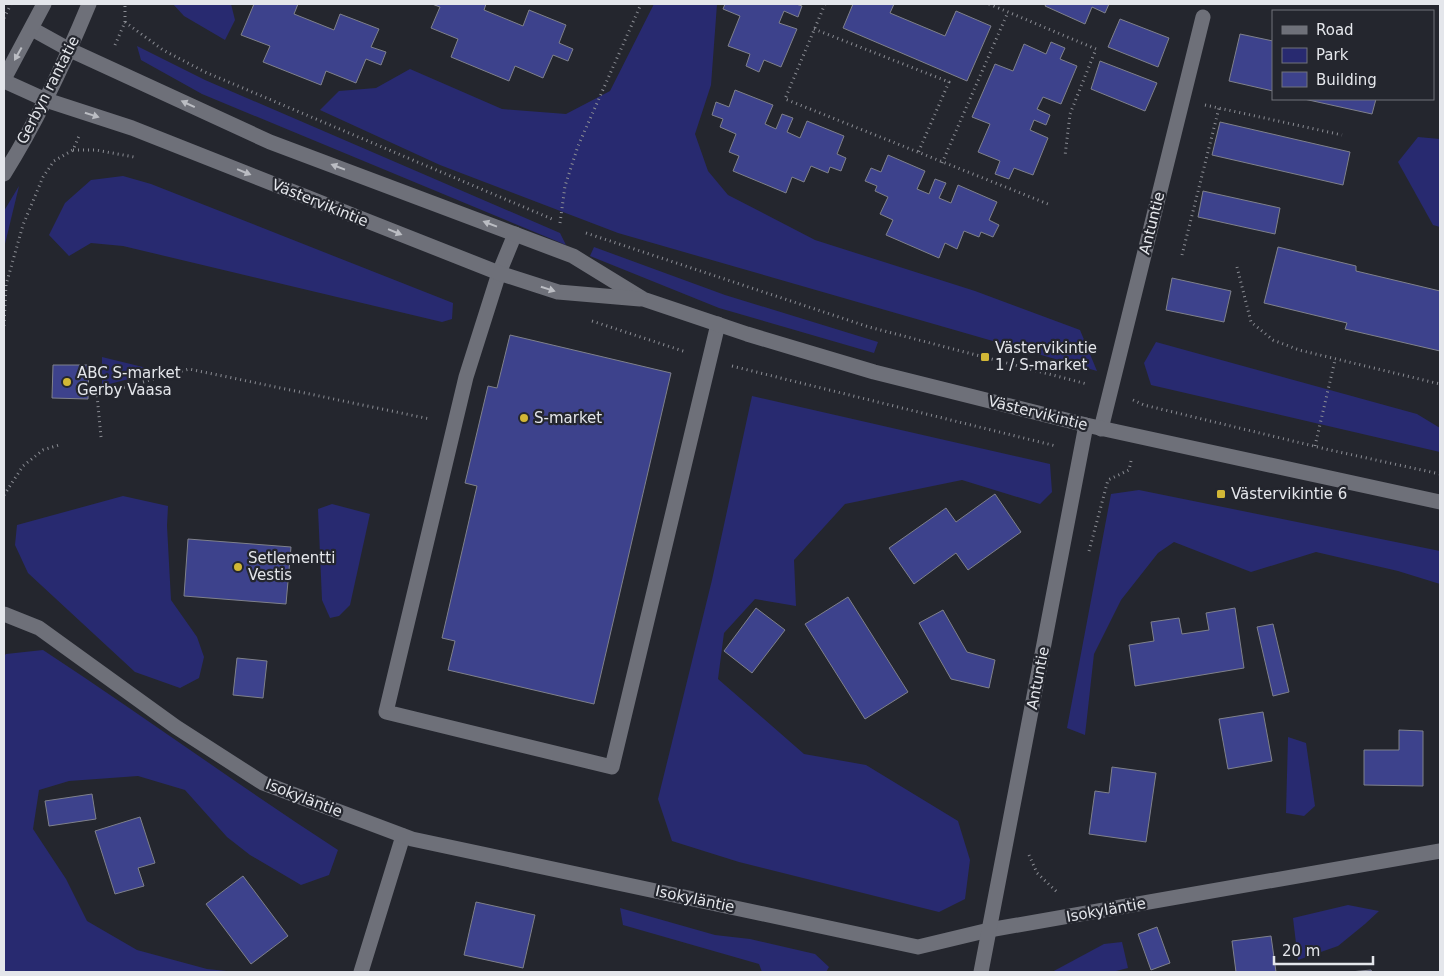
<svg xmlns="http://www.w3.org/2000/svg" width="1444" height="976" viewBox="0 0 1444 976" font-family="'DejaVu Sans',sans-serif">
<rect width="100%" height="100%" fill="#24262e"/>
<g fill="#282a70">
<path d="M173,4H231L235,20L225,40L184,16Z"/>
<path d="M654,4H717L711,85L695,134L708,171L728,195L815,240L975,291L1080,330L1097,371L618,233L440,165L320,110L339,91L376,88L410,69L502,109L566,114L610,91Z"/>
<path d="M137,46L205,80L560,233L566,245L202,94L141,60Z"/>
<path d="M1418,137L1440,139V227L1433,225L1398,162Z"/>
<path d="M123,176L151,184L453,303L452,319L442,322L123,246L91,243L69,256L49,235L65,203L91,180Z"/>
<path d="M19,186L4,248V211Z"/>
<path d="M594,247L725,295L878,342L874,353L719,308L590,256Z"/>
<path d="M1156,342L1417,414L1440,428V452L1151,385L1144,363Z"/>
<path d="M102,357L159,371L102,386Z"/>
<path d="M752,396L1050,464L1052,492L1040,504L962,480L845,504L794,560L796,606L755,599L724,633L718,679L804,754L866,765L958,821L970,860L965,899L939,912L739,862L672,841L658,799L712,580Z"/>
<path d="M1139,490L1440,551V584L1398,571L1316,552L1251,572L1174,542L1158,553L1121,600L1094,654L1085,735L1067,728L1111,494Z"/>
<path d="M123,496L168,506L167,526L171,600L197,637L204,657L199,678L180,688L135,672L28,573L15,545L17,525Z"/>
<path d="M332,504L370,514L350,605L339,616L330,618L322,600L318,509Z"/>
<path d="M43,650C142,715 238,785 338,850L329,875L301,885L250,855L227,837L185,790L138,776L69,781L39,790L33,829L66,879L87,921L137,950L207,969L236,972H4V656L6,654Z"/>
<path d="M1288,737L1306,743L1315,806L1304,816L1286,813Z"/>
<path d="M1348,905L1379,911L1365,924L1338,946L1298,960L1293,918Z"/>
<path d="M620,908L715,935L750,939L815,954L829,967L826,972H762L759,964L623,925Z"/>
<path d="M1122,942L1128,968L1112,972H1052L1104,944Z"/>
</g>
<g fill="#3d428c" stroke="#7f818b">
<path d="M252,4H298L294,14L334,30L340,14L379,29L371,47L386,52L381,65L366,59L356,83L326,71L321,85L263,62L270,46L241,35L254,4Z"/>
<path d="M432,4H486L484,10L523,26L529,10L566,25L559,43L573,49L568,61L553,55L543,78L515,66L509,81L451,57L458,39L431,28L440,7Z"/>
<path d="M725,4H796L802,6L798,17L784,11L779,23L797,29L781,67L764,60L759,72L746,66L750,54L728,46L740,16L723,9Z"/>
<path d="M853,4H894L890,13L945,36L956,11L991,26L967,81L843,28Z"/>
<path d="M1046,4H1109L1105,13L1092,7L1085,24L1045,6Z"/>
<path d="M1120,19L1169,38L1158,67L1108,47Z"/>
<path d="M1240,34L1273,41V91L1229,81Z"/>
<path d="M1051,42L1065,48L1060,59L1077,66L1061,104L1043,97L1037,109L1050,115L1046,125L1034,120L1030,130L1048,138L1033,175L1014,168L1009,179L995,174L1000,161L978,152L990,124L972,117L995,64L1013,71L1024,44L1046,54Z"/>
<path d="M1100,61L1157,83L1145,111L1091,89Z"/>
<path d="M735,90L773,105L765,124L776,129L782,114L793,118L787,132L800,138L807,121L844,136L837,154L846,158L841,171L830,167L828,173L811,166L804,182L792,177L786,193L733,171L739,156L729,152L736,134L720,127L723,119L712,115L716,102L729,107Z"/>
<path d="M1304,99H1376L1372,114Z"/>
<path d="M1220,122L1350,152L1343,185L1212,155Z"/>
<path d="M888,155L925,171L917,189L929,194L935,179L946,183L939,198L951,203L958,185L997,202L989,220L999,225L993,237L981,232L979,237L964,231L957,249L945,243L939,258L886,235L893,220L880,214L888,197L875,191L877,186L865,181L871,168L881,172Z"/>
<path d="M1203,191L1280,208L1275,234L1198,217Z"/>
<path d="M1278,247L1356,266V271L1440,291V351L1345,329L1347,323L1264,303Z"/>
<path d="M1172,278L1231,291L1224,322L1166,310Z"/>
<path d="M510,335L671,373L594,704L448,670L455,641L442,638L477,486L465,483L488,386L497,388Z"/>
<path d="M53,365H89L88,399L52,398Z"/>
<path d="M995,494L1021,532L968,570L956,553L914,584L889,548L946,508L956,522Z"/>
<path d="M188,539L291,547L286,604L184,596Z"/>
<path d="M848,597L908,692L865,719L805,624Z"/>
<path d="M756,608L785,630L752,673L724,651Z"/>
<path d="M1235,608L1244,668L1135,686L1129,645L1154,641L1151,622L1179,618L1182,634L1209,630L1206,613Z"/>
<path d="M943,610L967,652L995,660L989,688L951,679L919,623Z"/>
<path d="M1273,624L1289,692L1273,696L1257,627Z"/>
<path d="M237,658L267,661L263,698L233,695Z"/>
<path d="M1263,712L1272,761L1228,769L1219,719Z"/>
<path d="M1399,730L1423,731V786L1364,785V750H1399Z"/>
<path d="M1112,767L1156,773L1146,842L1089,834L1095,791L1109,793Z"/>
<path d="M92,794L96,819L49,826L45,801Z"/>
<path d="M140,817L155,863L138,868L144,886L115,894L95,831Z"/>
<path d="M243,876L288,936L251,964L206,904Z"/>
<path d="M476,902L535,915L523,968L464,955Z"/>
<path d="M1157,927L1170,963L1151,970L1138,934Z"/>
<path d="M1271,936L1276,972H1236L1232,941Z"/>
<path d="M1371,970L1372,972H1350Z"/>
</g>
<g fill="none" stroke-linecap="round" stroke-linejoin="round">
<g stroke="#8b8d94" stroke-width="3" stroke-dasharray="1 4" stroke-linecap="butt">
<path d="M825,4L785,99L1048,204"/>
<path d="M989,4L1096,49L1070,114L1065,156"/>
<path d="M4,18L11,4"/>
<path d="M125,22L163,50L205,72L552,219"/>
<path d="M814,29L949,82L918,153"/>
<path d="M115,45L125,22V4"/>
<path d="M1205,105L1342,135"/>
<path d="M73,150H96L134,157"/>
<path d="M942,163L1008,12"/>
<path d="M560,223L565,186L578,146L641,4"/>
<path d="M586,233L869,327L1087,384"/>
<path d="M1182,255L1219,108"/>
<path d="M1237,267L1251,322L1273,340L1299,350L1440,384"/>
<path d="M592,321L686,352"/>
<path d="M4,326L6,285L23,225L43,177L54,161L73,150L79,136"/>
<path d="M732,366L1056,446"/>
<path d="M1133,400L1144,405L1330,450L1440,474"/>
<path d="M101,437L97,395L189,369L430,419"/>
<path d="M1315,446L1335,360"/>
<path d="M4,495L23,466L43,450L59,445"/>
<path d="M1089,551L1108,480L1129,470L1131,461"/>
<path d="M1029,855L1037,873L1058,893"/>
</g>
<g stroke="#6e7079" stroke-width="15">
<path d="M515,234L499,273L466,377L386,712L612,767L718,324"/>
<path d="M361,972L403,836"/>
</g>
<g stroke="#6e7079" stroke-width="15">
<path d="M1101,429L1203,17"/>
<path d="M4,614L39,628L176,727L263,783L412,839L918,947L989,930L1440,851"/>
<path d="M981,972L1086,425"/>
</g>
<g stroke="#6e7079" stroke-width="15">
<path d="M32,29L70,50L270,142L573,256L643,299L747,334L874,372L1086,425L1440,502"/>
<path d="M4,79L44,4"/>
<path d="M4,81L46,100L132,128L499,273L558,292L640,299"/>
<path d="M4,174C38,120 65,62 89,4"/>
</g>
</g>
<defs><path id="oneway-solid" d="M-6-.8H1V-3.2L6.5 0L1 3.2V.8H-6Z" transform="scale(1.25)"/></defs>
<g fill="#bbbdc3">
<use href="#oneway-solid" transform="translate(18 54) rotate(119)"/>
<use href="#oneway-solid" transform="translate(188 104) rotate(-155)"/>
<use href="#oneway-solid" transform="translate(92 115) rotate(18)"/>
<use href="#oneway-solid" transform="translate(338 167) rotate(-159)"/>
<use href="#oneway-solid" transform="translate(244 172) rotate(22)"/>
<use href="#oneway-solid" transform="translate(490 224) rotate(-159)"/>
<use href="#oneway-solid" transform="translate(395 232) rotate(22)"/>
<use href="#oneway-solid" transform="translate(548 289) rotate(18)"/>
</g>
<g fill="#d2b736" stroke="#24262e" stroke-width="2">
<rect x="980" y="352" width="10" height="10" rx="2.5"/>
<circle cx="67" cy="382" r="5"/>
<circle cx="524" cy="418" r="5"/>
<rect x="1216" y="489" width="10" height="10" rx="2.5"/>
<circle cx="238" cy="567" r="5"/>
</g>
<g text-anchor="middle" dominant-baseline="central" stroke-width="4.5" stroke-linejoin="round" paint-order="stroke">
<g font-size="15" fill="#e4e6eb" stroke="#24262e">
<text transform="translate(48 90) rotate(-63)">Gerbyn rantatie</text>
<text transform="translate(320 203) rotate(22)">Västervikintie</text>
<text transform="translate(1152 223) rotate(-76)">Antuntie</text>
<text transform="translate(1038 413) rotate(14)">Västervikintie</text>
<text transform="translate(1038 678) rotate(-79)">Antuntie</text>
<text transform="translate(304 798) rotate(21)">Isokyläntie</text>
<text transform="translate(695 899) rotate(12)">Isokyläntie</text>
<text transform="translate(1106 910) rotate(-10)">Isokyläntie</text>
</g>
<g font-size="15" fill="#e4e6eb" stroke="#24262e" text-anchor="start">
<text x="995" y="348">Västervikintie<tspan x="995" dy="17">1 / S-market</tspan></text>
<text x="77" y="373">ABC S-market<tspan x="77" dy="17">Gerby Vaasa</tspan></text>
<text x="534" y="418">S-market</text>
<text x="1231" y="494">Västervikintie 6</text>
<text x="248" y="558">Setlementti<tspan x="248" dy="17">Vestis</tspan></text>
</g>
</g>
<rect width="1444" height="976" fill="none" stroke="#e4e6eb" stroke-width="10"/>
<rect x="1272" y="10" width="162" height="90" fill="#24262e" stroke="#71737a"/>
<rect x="1282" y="26" width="25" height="8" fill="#6e7079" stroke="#71737a"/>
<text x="1316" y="35" font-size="15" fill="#e4e6eb">Road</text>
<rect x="1282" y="48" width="25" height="15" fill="#282a70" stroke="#71737a"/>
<text x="1316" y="60" font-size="15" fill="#e4e6eb">Park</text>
<rect x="1282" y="72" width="25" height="15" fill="#3d428c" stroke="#71737a"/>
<text x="1316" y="85" font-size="15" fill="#e4e6eb">Building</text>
<path d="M1274 956v8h99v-8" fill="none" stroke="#e4e6eb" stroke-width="2.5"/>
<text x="1282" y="956" font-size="15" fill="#e4e6eb" stroke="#24262e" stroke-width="4" paint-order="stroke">20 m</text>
</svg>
